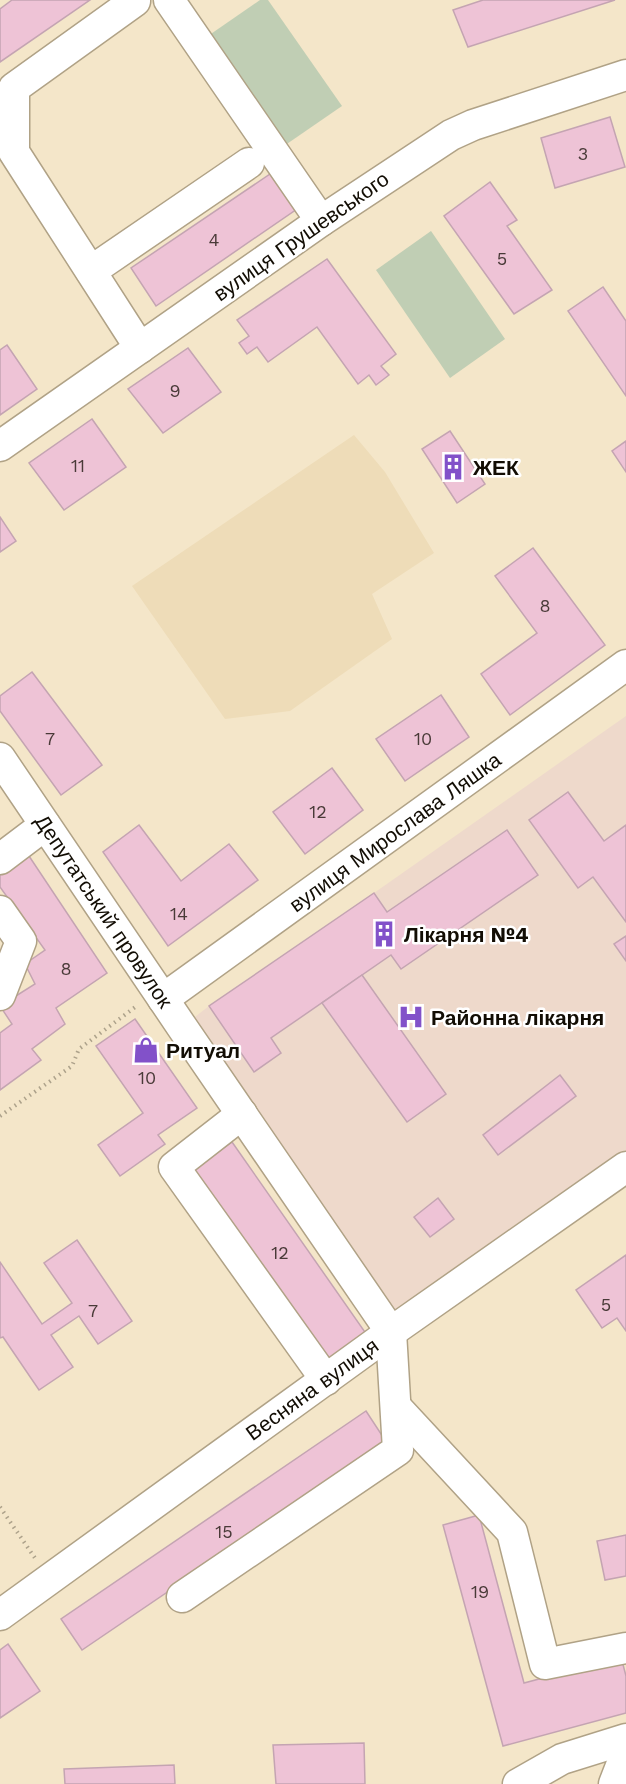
<svg xmlns="http://www.w3.org/2000/svg" width="626" height="1784" viewBox="0 0 626 1784" font-family="'Work Sans',sans-serif">
<rect width="100%" height="100%" fill="#f4e6c9"/>
<path fill="#eedcb8" d="M354,435L385,472L434,553L372,594L392,639L290,711L225,719L132,586Z"/>
<path fill="#eed9cb" d="M626,716V1167L392,1332L182,1027L209,1006L374,893Z"/>
<g fill="#c0ceb4">
<path d="M260,0H268L342,106L281,148L205,38Z"/>
<path d="M431,231L505,339L450,378L376,270Z"/>
</g>
<g fill="#eec3d6" stroke="#c4a4b2" stroke-width="1.5">
<path d="M12,0H90L0,62V9Z"/>
<path d="M483,0H615L468,47L453,10Z"/>
<path d="M610,117L625,167L555,188L541,138Z"/>
<path d="M273,172L297,209L156,306L131,268Z"/>
<path d="M490,182L517,220L507,226L552,290L514,314L444,216Z"/>
<path d="M327,259L396,354L381,366L389,375L376,385L369,375L358,384L317,327L268,362L257,347L247,354L239,343L249,336L237,320Z"/>
<path d="M603,287L626,321V396L568,311Z"/>
<path d="M7,345L37,389L0,415V350Z"/>
<path d="M188,348L221,392L163,433L128,389Z"/>
<path d="M92,419L126,467L64,510L29,463Z"/>
<path d="M450,431L485,484L457,503L422,449Z"/>
<path d="M626,441V472L612,451Z"/>
<path d="M0,517L16,541L0,552Z"/>
<path d="M533,548L605,645L510,715L481,674L537,633L495,576Z"/>
<path d="M32,672L102,765L61,795L0,711V696Z"/>
<path d="M441,695L469,737L405,781L376,739Z"/>
<path d="M332,768L363,810L305,854L273,812Z"/>
<path d="M568,792L604,841L626,825V922L593,877L578,888L529,820Z"/>
<path d="M139,825L181,881L229,844L258,880L168,946L103,852Z"/>
<path d="M507,830L538,875L401,969L391,955L271,1038L281,1053L254,1072L209,1006L374,893L387,912Z"/>
<path d="M25,850L107,973L56,1008L65,1024L32,1049L41,1060L0,1090V1033L12,1024L0,1006L35,984L25,964L45,950L0,887V868Z"/>
<path d="M626,936V961L614,944Z"/>
<path d="M362,975L446,1094L407,1122L322,1003Z"/>
<path d="M135,1019L197,1108L158,1135L165,1144L120,1176L98,1145L143,1113L96,1046Z"/>
<path d="M560,1075L576,1096L498,1155L483,1135Z"/>
<path d="M232,1142L367,1335L328,1363L193,1170Z"/>
<path d="M438,1198L454,1219L430,1237L414,1217Z"/>
<path d="M77,1240L132,1321L98,1344L79,1316L51,1335L73,1367L39,1390L3,1337L0,1338V1262L42,1324L72,1303L44,1263Z"/>
<path d="M626,1255V1331L617,1318L602,1328L576,1290Z"/>
<path d="M366,1411L387,1443L82,1650L61,1619Z"/>
<path d="M479,1515L524,1683L621,1657L626,1676V1713L503,1746L443,1525Z"/>
<path d="M626,1535V1576L605,1580L597,1541Z"/>
<path d="M8,1644L40,1691L0,1718V1650Z"/>
<path d="M364,1743L365,1784H276L273,1745Z"/>
<path d="M174,1765L175,1784H65L64,1769Z"/>
</g>
<g fill="none" stroke-linecap="round" stroke-linejoin="round">
<g stroke="#b0a286" stroke-width="33">
<g id="minor">
<path d="M169,0L321,221"/>
<path d="M135,1L14,88V152L140,348"/>
<path d="M91,271L249,163"/>
<path d="M0,446L321,221L451,135L473,125L626,75"/>
<path d="M0,758L182,1027L391,1332L398,1450L182,1597"/>
<path d="M0,859L45,825"/>
<path d="M0,911L21,941L0,995"/>
<path d="M163,999L626,665"/>
<path d="M242,1114L174,1167L326,1380"/>
<path d="M396,1407L512,1532L545,1664L626,1648"/>
<path d="M0,1615L391,1332L626,1167"/>
<path d="M518,1784L562,1759L626,1739"/>
<path d="M614,1784L626,1753"/>
</g>
</g>
<g stroke="#ada28b" stroke-width="4" stroke-dasharray="1.5 4.5" stroke-linecap="butt">
<path d="M0,1116L72,1066L79,1049L138,1005"/>
<path d="M0,1507L37,1561"/>
</g>
<use href="#minor" stroke="#fff" stroke-width="30"/>
</g>
<defs>
<g id="building-bare" transform="scale(2.07)"><path d="M-4-6H4V6H1V3H-1V6H-4ZM-2.5-4.3h1.7v1.8h-1.7ZM.8-4.3h1.7v1.8H.8ZM-2.5-1h1.7V.8h-1.7ZM.8-1h1.7V.8H.8Z" fill="#8251c9" stroke="#fff" stroke-width="2.5" paint-order="stroke"/></g>
<g id="hospital-bare" transform="scale(2.07)"><path d="M-5-5h3v3.5h4V-5h3V5h-3V1.5h-4V5h-3Z" fill="#8251c9" stroke="#fff" stroke-width="2.5" paint-order="stroke"/></g>
<g id="shop-bare" transform="scale(2.07)"><path d="M-5-2.5h2.3a2.7 3.5 0 0 1 5.4 0H5L5.5 6h-11ZM-1.5-2.5h3a1.5 2.3 0 0 0-3 0Z" fill="#8251c9" stroke="#fff" stroke-width="2.5" paint-order="stroke"/></g>
</defs>
<g fill-rule="evenodd">
<use href="#building-bare" x="453" y="467"/>
<use href="#building-bare" x="384" y="934"/>
<use href="#hospital-bare" x="411" y="1017"/>
<use href="#shop-bare" x="146" y="1050"/>
</g>
<g text-anchor="middle" dominant-baseline="central" stroke-width="5" stroke-linejoin="round" paint-order="stroke">
<g font-size="18" fill="#493a38">
<text x="583" y="153">3</text>
<text x="214" y="239">4</text>
<text x="502" y="258">5</text>
<text x="175" y="390">9</text>
<text x="78" y="465">11</text>
<text x="545" y="605">8</text>
<text x="50" y="738">7</text>
<text x="423" y="738">10</text>
<text x="318" y="811">12</text>
<text x="179" y="913">14</text>
<text x="66" y="968">8</text>
<text x="147" y="1077">10</text>
<text x="280" y="1252">12</text>
<text x="606" y="1304">5</text>
<text x="93" y="1310">7</text>
<text x="224" y="1531">15</text>
<text x="480" y="1591">19</text>
</g>
<g font-size="21" fill="#120d04" stroke="#fff">
<text transform="translate(301 236) rotate(-35)">вулиця Грушевського</text>
<text transform="translate(395 832) rotate(-36)">вулиця Мирослава Ляшка</text>
<text transform="translate(104 911) rotate(56)">Депутатський провулок</text>
<text transform="translate(312 1389) rotate(-36)">Весняна вулиця</text>
</g>
<g font-size="21" font-weight="bold" fill="#120d04" stroke="#fff" text-anchor="start">
<text x="473" y="467">ЖЕК</text>
<text x="404" y="934">Лікарня №4</text>
<text x="431" y="1017">Районна лікарня</text>
<text x="166" y="1050">Ритуал</text>
</g>
</g>
</svg>
